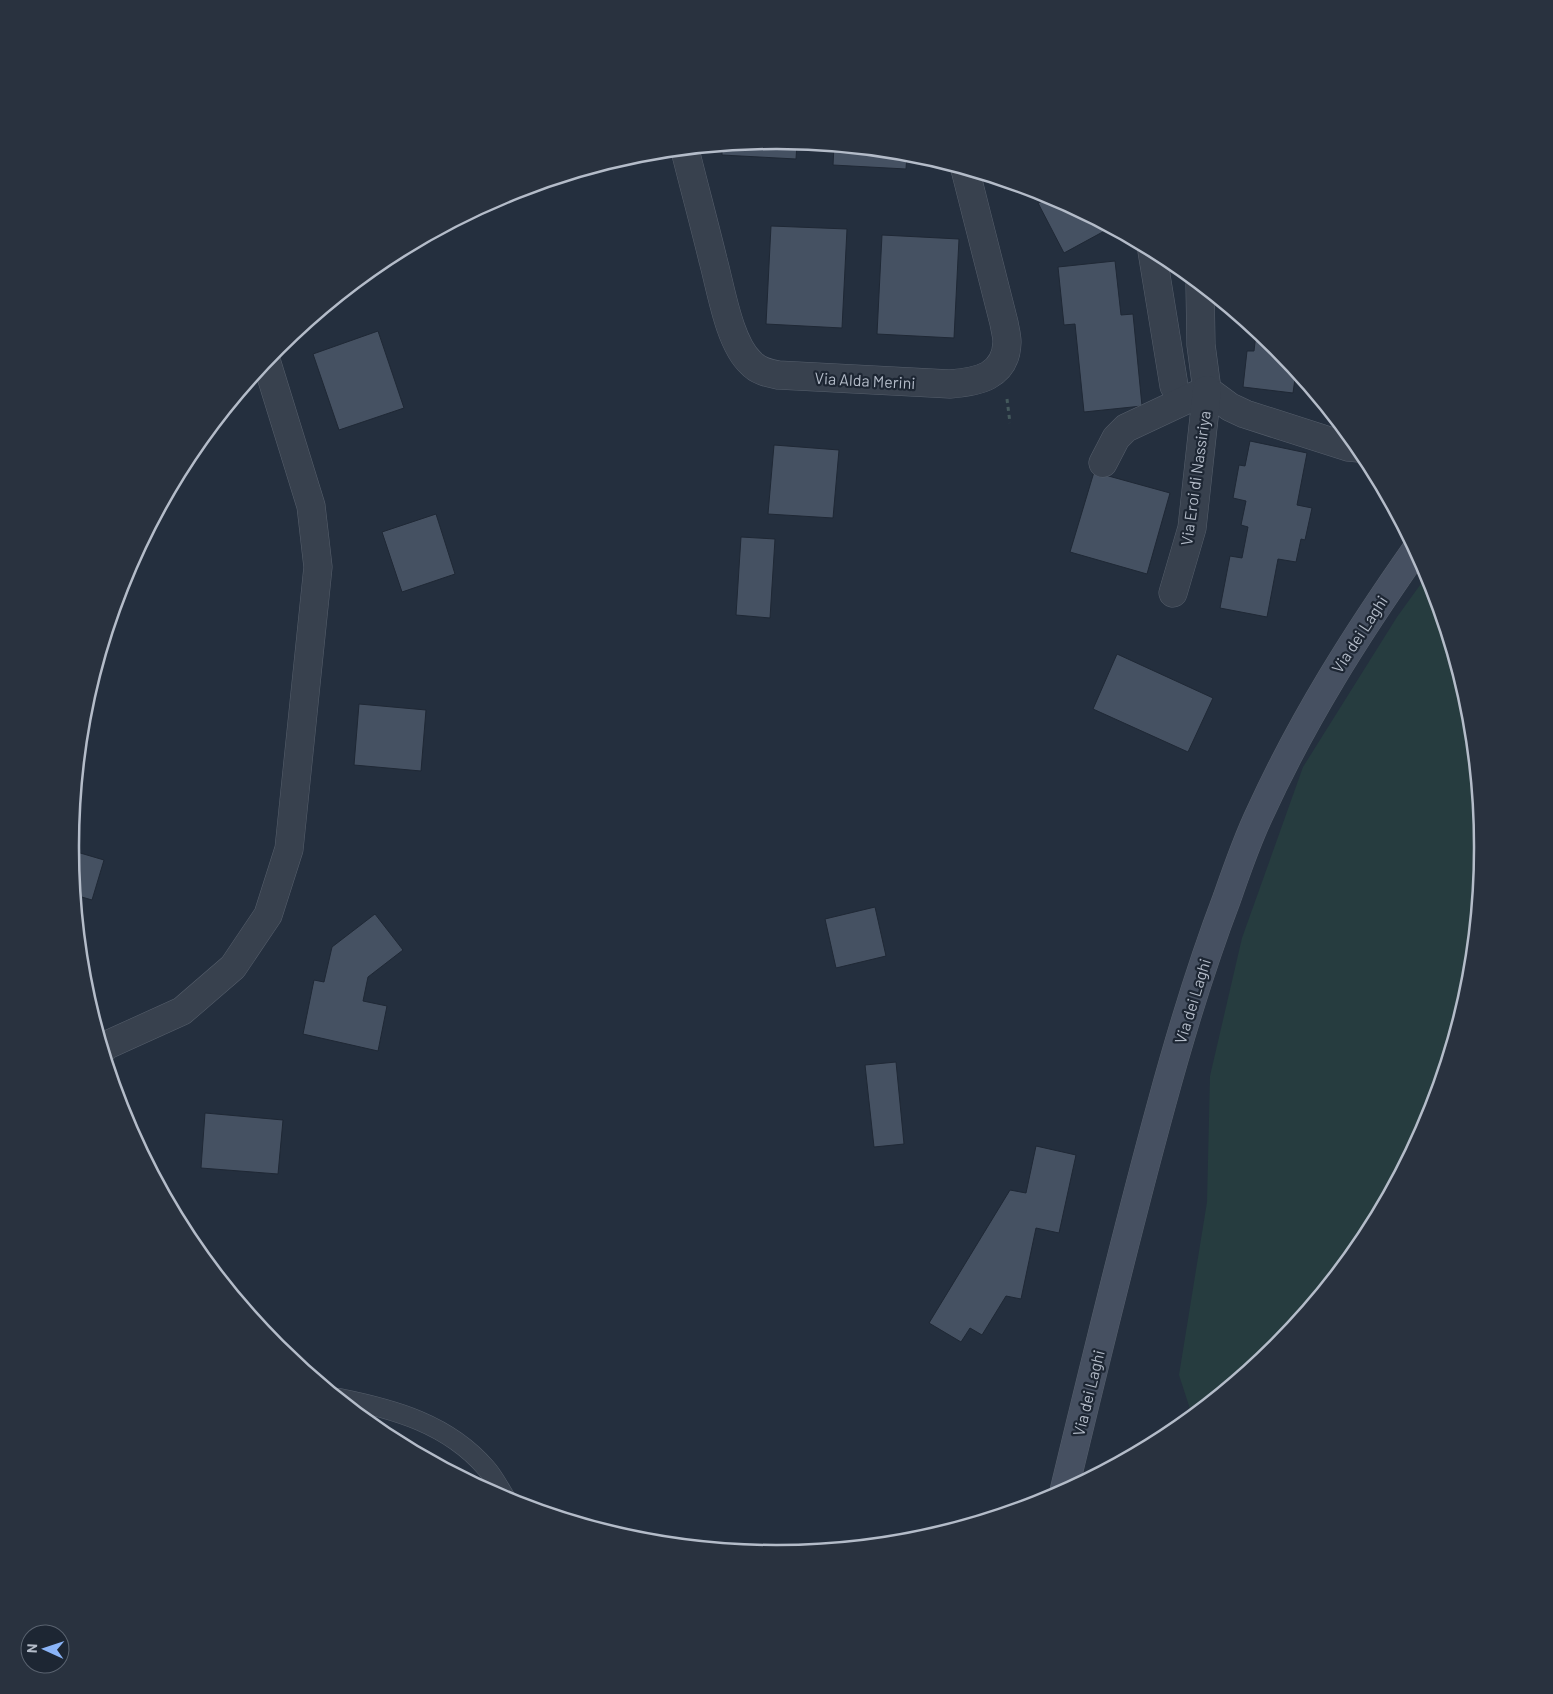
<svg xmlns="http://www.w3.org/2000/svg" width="1553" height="1694" viewBox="0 0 1553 1694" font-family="Barlow,sans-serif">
<rect width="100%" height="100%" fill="#242f3e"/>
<path fill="#263c3f" d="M1428,574L1469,709L1483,847L1469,985L1429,1118L1364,1240L1276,1347L1192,1415L1179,1375L1207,1202L1210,1076L1242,938L1303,767L1397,617Z"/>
<g fill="#455162" stroke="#1f2835">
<path d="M777,141L797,143L796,159L722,155V146Z"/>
<path d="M834,146L907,153L906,169L833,165Z"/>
<path d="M1045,194H1047L1110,228L1064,253L1038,203L1047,199Z"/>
<path d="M771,226L847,229L842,328L766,324Z"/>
<path d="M882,235L959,239L954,338L877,334Z"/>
<path d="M1115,261L1121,315L1133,314L1142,406L1084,412L1075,324L1064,325L1058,267Z"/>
<path d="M1248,324L1276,348L1296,371L1293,393L1243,387L1247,351H1254L1256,334L1247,333Z"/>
<path d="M378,331L404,408L339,430L313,354Z"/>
<path d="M209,431L211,441L198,444Z"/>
<path d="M1250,441L1307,453L1297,505L1312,508L1305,540L1301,539L1296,562L1278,559L1267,617L1220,608L1230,556L1242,558L1248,527L1241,525L1246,501L1233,498L1239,465L1245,466Z"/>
<path d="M774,445L839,450L833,518L768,514Z"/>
<path d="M192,451L195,464L183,467L189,454Z"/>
<path d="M1094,472L1170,493L1147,574L1070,552Z"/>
<path d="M436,514L455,574L402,592L382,532Z"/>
<path d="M741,537L775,539L770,618L736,615Z"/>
<path d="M108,630L112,631L85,731L82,730L84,709Z"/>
<path d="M1117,654L1213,698L1188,752L1093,709Z"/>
<path d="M359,704L426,710L421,771L354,765Z"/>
<path d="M70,850L104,860L92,900L75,895Z"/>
<path d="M875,907L886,956L836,968L825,919Z"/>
<path d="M375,914L403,950L368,977L363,1001L387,1006L378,1051L303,1034L314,980L324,982L332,947Z"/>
<path d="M896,1062L904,1144L874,1147L865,1065Z"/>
<path d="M205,1113L283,1120L278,1174L201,1168Z"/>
<path d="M1036,1146L1076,1155L1059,1233L1036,1228L1021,1299L1006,1296L982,1335L970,1328L961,1342L929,1323L1010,1190L1026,1193Z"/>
</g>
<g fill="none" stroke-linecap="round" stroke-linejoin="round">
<g stroke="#565f6c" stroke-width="20">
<path id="service" d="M339,1398C394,1409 448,1424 486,1468C494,1477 500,1489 507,1500"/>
</g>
<g stroke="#565f6c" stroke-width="29">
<g id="minor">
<path d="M685,150C694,186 704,223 713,260C721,289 729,343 751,363C758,371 768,373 778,375L950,384C977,382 1006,377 1007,342C1007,336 1005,329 1004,323L965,169"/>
<path d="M1152,251L1174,386"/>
<path d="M1200,285L1201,345L1207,390L1230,407L1245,414L1348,447L1359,448"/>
<path d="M1103,463L1116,438L1126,428L1207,390"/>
<path d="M1173,593L1192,528L1207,390"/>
<path d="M103,1049L107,1045L182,1011L233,967L268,915L289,849L318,567L311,506L266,360"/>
</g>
</g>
<g stroke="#565f6c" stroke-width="29">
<path id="secondary" d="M1064,1491C1095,1362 1126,1234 1161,1106C1180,1036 1201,966 1227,898C1237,869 1247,840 1260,813C1303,719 1356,635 1415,551"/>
</g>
<path stroke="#44595c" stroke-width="3" stroke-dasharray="4 4" stroke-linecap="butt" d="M1007,399L1010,423"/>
<use href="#service" stroke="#38414e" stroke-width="19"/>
<use href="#minor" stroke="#38414e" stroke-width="28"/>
<use href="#secondary" stroke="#465061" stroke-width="28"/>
</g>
<g text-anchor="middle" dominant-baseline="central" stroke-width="4.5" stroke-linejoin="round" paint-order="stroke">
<g font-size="16" fill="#b4bcc9" stroke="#1d2633">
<text transform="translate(865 380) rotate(3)">Via Alda Merini</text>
<text transform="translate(1195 478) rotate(-82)">Via Eroi di Nassiriya</text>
<text transform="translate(1359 634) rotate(-57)">Via dei Laghi</text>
<text transform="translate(1192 1001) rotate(-73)">Via dei Laghi</text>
<text transform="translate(1088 1393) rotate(-76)">Via dei Laghi</text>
</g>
</g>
<path d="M0 0H1553V1694H0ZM776 149H777A697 697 0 0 1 1474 846V848A697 697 0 0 1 777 1545H776A697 697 0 0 1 79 848V846A697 697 0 0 1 776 149Z" fill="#29323f" fill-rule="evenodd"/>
<path fill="none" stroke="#b4bcc9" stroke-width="2.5" d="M776 149H777A697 697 0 0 1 1474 846V848A697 697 0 0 1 777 1545H776A697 697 0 0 1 79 848V846A697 697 0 0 1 776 149Z"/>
<g transform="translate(45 1649) rotate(273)"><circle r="24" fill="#1d2633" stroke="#59626f"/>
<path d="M0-4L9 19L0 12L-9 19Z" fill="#8ab4f8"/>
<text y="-8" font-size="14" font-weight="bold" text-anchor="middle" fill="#b4bcc9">N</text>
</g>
</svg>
